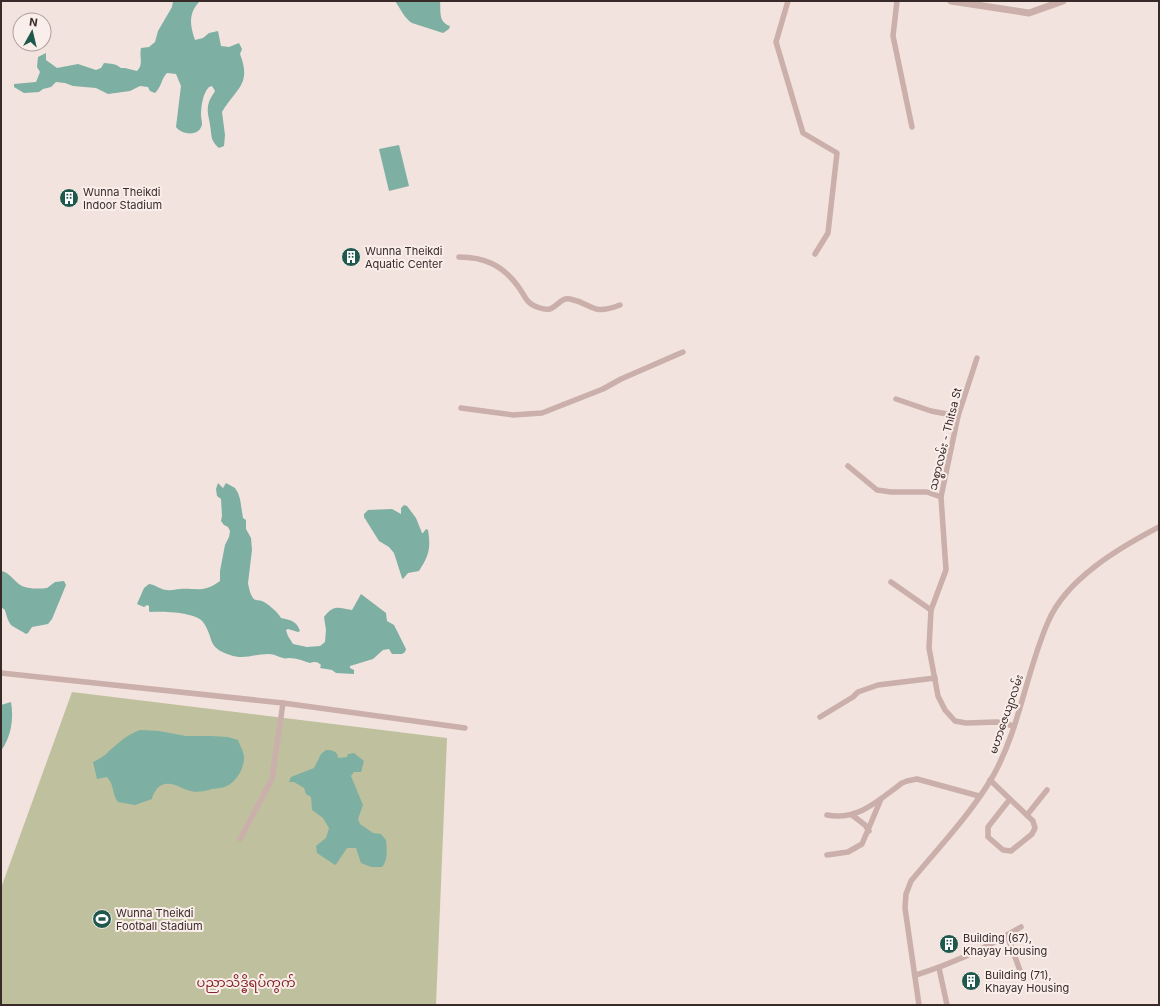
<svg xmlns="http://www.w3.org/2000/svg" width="1160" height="1006" viewBox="0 0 1160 1006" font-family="Inter,'Noto Sans Myanmar',sans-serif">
<rect width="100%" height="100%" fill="#f2e3de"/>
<path fill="#bfc19e" d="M72,692L447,738L436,1005H1V888Z"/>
<g fill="#7dafa3">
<path d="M173,1H200C188,13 190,25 195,40L203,38L209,33L218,31L221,46L229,47L239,43L242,49L240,54C252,85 236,88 222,112L225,135L224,146L219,148C210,140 212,136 210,125C209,117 206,111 209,102C210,98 213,95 215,91L212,86L209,87C203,93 201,106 201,115C201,118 202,121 202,124C200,137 182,135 176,127L181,86L176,74L167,73C161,79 162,86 155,93L150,91L148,87L140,86L130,91L108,94L96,88L73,86L65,83L56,82L51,87L43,89L39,92L24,93L14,87V84L36,82L40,72L37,67L38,57L46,53V60L57,68L78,64L96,70L101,68L104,63C111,64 115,63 121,68H125L137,71C144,65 139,56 141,48L149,47L155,42L158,31L172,7Z"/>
<path d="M395,1H440C441,11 438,22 450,26L449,29L443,33L412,23C405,19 400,8 395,1Z"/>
<path d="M399,145L409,186L389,191L379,149Z"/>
<path d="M218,483L223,488L226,483L235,488L238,493L240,499L243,518L246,520V529L251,538L252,550L248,583C249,588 250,594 253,598C255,601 259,600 262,601C268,604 278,612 281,618C290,620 297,621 300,631L298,632L288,629L286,630L288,636L293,644L307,647L320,646L325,642L326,630L324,617C334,604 338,608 352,610L361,594L386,613L387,621L394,625L406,649L405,652L402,654H392L389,649L383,650L373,659L350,666V668L354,670V674L336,673L332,670L320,668L321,665C318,662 315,661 310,663C304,661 296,658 289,658C287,658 285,659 283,658C278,657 275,654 269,654C254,654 244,660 230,655C206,647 215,639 203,622C196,612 161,611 150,612L149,611V606L147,605L144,607L137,604L144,588L149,584C156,585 161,590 167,590C171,591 175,589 180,589C196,588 204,593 220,581V571L225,545L229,537L230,531L228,527L224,525L221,521L222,516L221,499L217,496L216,489Z"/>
<path d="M404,505L407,506L416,518L422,533H423L426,529L428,530C431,549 429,555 419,571L408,573L403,579L402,578L394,553L389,547L379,541L364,517V514L368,510L392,509L401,514V508Z"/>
<path d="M1,571C10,572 14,582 22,586C29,589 39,589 47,588L55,582L64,581L66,585L52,619L48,624L32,627L28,633L26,634C11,624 10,629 5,610L1,607Z"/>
<path d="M11,702C14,719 11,737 1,751V705Z"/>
<path d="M140,730L159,731L186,736H211L228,737L238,740C240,746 244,751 244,758C244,768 237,781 227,786C223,788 217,788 212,789C206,791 197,793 191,791C181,789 175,782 165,784C158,785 153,793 152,799L135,805L118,802C111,792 115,786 107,777L97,779L93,762C99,759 105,756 109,751C120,742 126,735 140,730Z"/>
<path d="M326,750C332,750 338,751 338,758L347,757L348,754L354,753L364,761L361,772H354L351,776L363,805L358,819L360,824L373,833L381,834L386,840C387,848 388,861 382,867H371L361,863L356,848H347L337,863L335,865L317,853L316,846L326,838L329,828L323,818L312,810L311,797L306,794L304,788L294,782H289L291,777L314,768L321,754Z"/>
</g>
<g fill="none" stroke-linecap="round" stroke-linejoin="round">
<g stroke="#caafaa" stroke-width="5.5">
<path d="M788,1L776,42L803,133L837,153L828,233L815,254"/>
<path d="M897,1L893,36L912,127"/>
<path d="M459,257C484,257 502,265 517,285C526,296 524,303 540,308C557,314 557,297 570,299C594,304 591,316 620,305"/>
<path d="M977,358L958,416L941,497L946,570L931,610L929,648L938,696L945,710L955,721L966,723L997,722L1014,726"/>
<path d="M896,399L931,411L958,416"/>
<path d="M461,408L513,415L542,413L603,389L621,379L683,352"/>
<path d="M848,466L877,490L891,492H927L941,497"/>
<path d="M891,582L931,610"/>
<path d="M1,673L283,703L465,728"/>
<path d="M820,717L853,697L858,692L878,685L935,678"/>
<path d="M990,780L1033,821L1035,828L1032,834L1011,851L1003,850L988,837V827L1010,799"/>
<path d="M827,815C858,821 879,800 902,783L907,781L917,779L979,796"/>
<path d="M852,815L865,825L869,831"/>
<path d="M1027,815L1047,790"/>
<path d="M240,839L272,779L283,703"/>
<path d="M827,855L848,852L862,844L881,799"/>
<path d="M1007,935L1022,976"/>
<path d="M939,968L947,1005"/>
<path d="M916,975C952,964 988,947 1021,927"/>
<path d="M919,1005L905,908L906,894L911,881C939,847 971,814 993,776C1020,728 1026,672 1048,622C1066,579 1119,548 1159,527"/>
</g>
<path stroke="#caafaa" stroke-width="7" d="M951,1L1029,13L1063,1"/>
</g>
<defs>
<g id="building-disc" transform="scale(1)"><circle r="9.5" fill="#1f584c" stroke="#faeeea"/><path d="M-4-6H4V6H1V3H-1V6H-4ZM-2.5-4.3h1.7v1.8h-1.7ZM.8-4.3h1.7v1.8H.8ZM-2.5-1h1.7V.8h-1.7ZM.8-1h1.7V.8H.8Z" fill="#fff"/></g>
<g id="stadium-disc" transform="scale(1)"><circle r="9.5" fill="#1f584c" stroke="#faeeea"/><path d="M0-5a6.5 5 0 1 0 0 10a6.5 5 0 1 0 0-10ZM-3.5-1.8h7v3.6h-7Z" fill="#fff"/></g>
</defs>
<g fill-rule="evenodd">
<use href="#building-disc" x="69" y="198"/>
<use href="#building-disc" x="351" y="257"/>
<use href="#stadium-disc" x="102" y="919"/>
<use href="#building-disc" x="949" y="944"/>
<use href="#building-disc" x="971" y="981"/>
</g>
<g text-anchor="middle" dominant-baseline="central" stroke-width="4" stroke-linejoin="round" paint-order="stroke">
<g font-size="11" fill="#382a29" stroke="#faeeea" text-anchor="start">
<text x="83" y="192">Wunna Theikdi<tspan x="83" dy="13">Indoor Stadium</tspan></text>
<text x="365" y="251">Wunna Theikdi<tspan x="365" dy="13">Aquatic Center</tspan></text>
<text x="116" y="913">Wunna Theikdi<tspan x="116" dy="13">Football Stadium</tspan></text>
<text x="963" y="938">Building (67),<tspan x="963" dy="13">Khayay Housing</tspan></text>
<text x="985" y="975">Building (71),<tspan x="985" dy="13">Khayay Housing</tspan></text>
</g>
<g font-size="11" fill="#382a29" stroke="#faeeea">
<text transform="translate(945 439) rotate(-76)">သစ္စာလမ်း - Thitsa St</text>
<text transform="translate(1006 714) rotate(-71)">မဟာဇေယျာလမ်း</text>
</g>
<g font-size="13" fill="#852428" stroke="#faeeea">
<text x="246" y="982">ပညာသိဒ္ဓိရပ်ကွက်</text>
</g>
</g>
<rect width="1160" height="1006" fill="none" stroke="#382a29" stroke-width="4"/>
<g transform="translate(32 32) rotate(8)"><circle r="19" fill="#faeeea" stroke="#aca09d"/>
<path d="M0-3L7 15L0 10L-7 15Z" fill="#1f584c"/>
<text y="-6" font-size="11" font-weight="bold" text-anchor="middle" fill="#382a29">N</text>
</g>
</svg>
